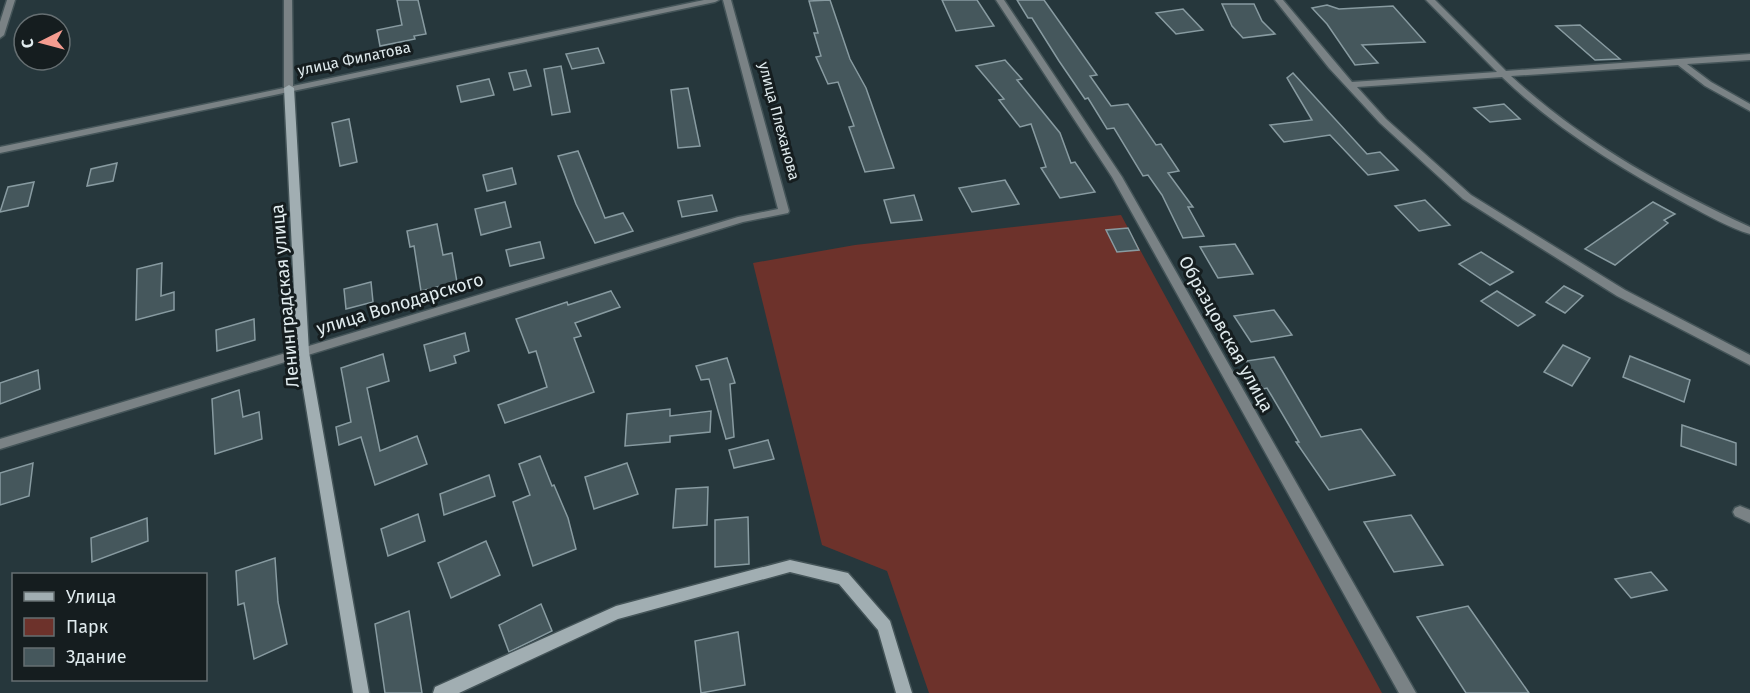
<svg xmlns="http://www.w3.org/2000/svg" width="1750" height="693" viewBox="0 0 1750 693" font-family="'Fira Sans',sans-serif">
<rect width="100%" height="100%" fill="#26373c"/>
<path fill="#6d322b" d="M1121,215L1382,693H929L887,571L822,545L753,263L855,245Z"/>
<g fill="#45575c" stroke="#889ba1" stroke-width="1.5">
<path d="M397,0H418L426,34L414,36L415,39L380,46L377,30L402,25Z"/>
<path d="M830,0L850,59L866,88L894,168L865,172L849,127L854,126L838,82L828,84L816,57L821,56L814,33H818L809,1Z"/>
<path d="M942,0H977L994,26L956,31Z"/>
<path d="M1017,0H1044L1097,75L1090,76L1111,106L1128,104L1156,145L1161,144L1179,171L1168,173L1193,207H1188L1204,236L1183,238L1162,195L1148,175L1143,176L1114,128L1107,129L1088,98L1085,99L1059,61L1032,18H1028Z"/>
<path d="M1222,4H1254L1262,21L1275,34L1243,38L1232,26Z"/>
<path d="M1327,5L1339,9L1393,6L1425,42L1362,45L1378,63L1355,65L1327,24L1312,8Z"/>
<path d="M1183,9L1203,30L1176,34L1156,13Z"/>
<path d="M1580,25L1620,59L1595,60L1556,26Z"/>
<path d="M598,48L604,63L572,69L566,54Z"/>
<path d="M1005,60L1022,79L1017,80L1060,133L1071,163L1075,162L1095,192L1060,198L1041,168L1046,167L1031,124L1020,127L999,100L1004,99L976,66Z"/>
<path d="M561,66L570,112L552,115L544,69Z"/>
<path d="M526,70L531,86L514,90L509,73Z"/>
<path d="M1293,73L1367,154L1380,152L1398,170L1368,175L1330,135L1284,142L1270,125L1312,120L1287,78Z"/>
<path d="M489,79L494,95L461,102L457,86Z"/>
<path d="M688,88L700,146L678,148L671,90Z"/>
<path d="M1504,104L1520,119L1490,122L1474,108Z"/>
<path d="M349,119L357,162L340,166L332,123Z"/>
<path d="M578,151L605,218L623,213L633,231L595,243L576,204L558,156Z"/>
<path d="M117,163L113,181L87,186L91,169Z"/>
<path d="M512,168L516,184L487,191L483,175Z"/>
<path d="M1005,180L1019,204L972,212L959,188Z"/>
<path d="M34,182L28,206L0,212L8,187Z"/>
<path d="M712,195L717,211L682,217L678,201Z"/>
<path d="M914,195L922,220L891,223L884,200Z"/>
<path d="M1425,200L1450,225L1419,231L1395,206Z"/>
<path d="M505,202L511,227L481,235L475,209Z"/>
<path d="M1653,202L1675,214L1664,220L1668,223L1615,265L1585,249Z"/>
<path d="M437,224L443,255L452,253L457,282L421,291L414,246L410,247L407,231Z"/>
<path d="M1128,228L1139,250L1117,252L1106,230Z"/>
<path d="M540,242L544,258L510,266L506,250Z"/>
<path d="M1235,244L1253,274L1218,278L1200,247Z"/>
<path d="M1481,252L1513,272L1490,285L1459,264Z"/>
<path d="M162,263L161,296L174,292V310L136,320L137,269Z"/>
<path d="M371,282L373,302L346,309L344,289Z"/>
<path d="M1564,286L1583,296L1565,313L1546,302Z"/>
<path d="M611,291L620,307L575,323L581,336L574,338L594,392L505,423L498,405L547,387L536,351L529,353L516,319L567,302L568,305Z"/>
<path d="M1497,291L1535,315L1518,326L1481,301Z"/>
<path d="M1274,310L1292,335L1251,342L1234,316Z"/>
<path d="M254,319L255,340L217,351L216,330Z"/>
<path d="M465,333L469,351L454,356L456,363L430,371L424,345Z"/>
<path d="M1563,345L1590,358L1572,386L1544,372Z"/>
<path d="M383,354L389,381L367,388L380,451L417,436L427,464L375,485L361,437L339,445L336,427L351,422L341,368Z"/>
<path d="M1630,356L1690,380L1684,402L1623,377Z"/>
<path d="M1274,357L1321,437L1361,429L1395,475L1329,490L1296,442H1299L1267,388L1263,389L1246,361Z"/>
<path d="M727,358L735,383L730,384L734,437L726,439L709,379L701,380L696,366Z"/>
<path d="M38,370L40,389L0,404V383Z"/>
<path d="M239,390L243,417L259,412L262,439L215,454L212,399Z"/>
<path d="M670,409V416L711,411L710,432L670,436V442L625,446L627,414Z"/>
<path d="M1682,425L1736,443V465L1681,446Z"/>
<path d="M768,440L774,459L734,468L729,450Z"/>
<path d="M540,456L552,486L554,485L568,518L576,549L533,566L513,502L530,495L519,464Z"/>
<path d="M33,463L29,496L0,505V473Z"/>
<path d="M627,463L638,494L594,509L585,477Z"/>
<path d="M489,475L495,496L444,515L440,494Z"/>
<path d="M708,487L707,525L673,528L676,489Z"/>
<path d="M418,514L425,541L388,556L381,529Z"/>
<path d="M1411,515L1443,565L1394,572L1364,522Z"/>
<path d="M748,517L749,564L715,567V520Z"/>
<path d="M147,518L148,541L92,562L91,538Z"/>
<path d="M486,541L500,575L451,598L438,563Z"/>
<path d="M275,558L278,602L287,644L254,659L244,603L238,605L236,571Z"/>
<path d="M1651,572L1667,590L1631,598L1615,579Z"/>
<path d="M541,604L552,631L509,652L499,625Z"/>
<path d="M1468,606L1529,693H1466L1417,617Z"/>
<path d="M409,611L422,693H385L375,624Z"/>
<path d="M738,632L745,685L701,693L695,641Z"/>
</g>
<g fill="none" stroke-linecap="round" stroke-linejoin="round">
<g stroke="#445458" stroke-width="3">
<g id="street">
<path d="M7,0H15L4,35L0,38V22Z"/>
<path d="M284,0H292L293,86L704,0H719L715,2L0,153V147L284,88Z"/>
<path d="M723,0H731L789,211L788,213L743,222L0,449V439L738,217L778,209Z"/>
<path d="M996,0H1004L1122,177L1416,693H1399L1112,177Z"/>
<path d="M1275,0H1283L1352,82L1497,72L1426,0H1435L1506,71L1750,54V60L1687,64L1711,82L1750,104V111L1705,86L1678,65L1511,76C1581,141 1664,187 1750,227V234C1729,228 1707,215 1688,205C1621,169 1556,129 1502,77L1357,87L1386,119L1471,195L1625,290L1750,355V365L1617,296L1463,199L1380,123L1329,68Z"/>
<path d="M1740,506L1750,510V523L1735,516L1733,512L1735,508Z"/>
</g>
</g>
<g stroke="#445458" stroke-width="3">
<g id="secondary">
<path d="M289,85L294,88L309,352L369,693H353L297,352L284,88Z"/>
<path d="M790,560L848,573L890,621L912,693H896L878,630L839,584L790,572L618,619L459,693H433L435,687L616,606Z"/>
</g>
</g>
<use href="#street" fill="#7a8285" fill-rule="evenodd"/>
<use href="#secondary" fill="#a1aeb2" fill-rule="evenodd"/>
</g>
<g text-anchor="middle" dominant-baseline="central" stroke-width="6" stroke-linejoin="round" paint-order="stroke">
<g font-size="15" fill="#e0ebee" stroke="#151d1f">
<text transform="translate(354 59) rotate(-12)">улица Филатова</text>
<text transform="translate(779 121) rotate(75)">улица Плеханова</text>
</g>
<g font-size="18" fill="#e0ebee" stroke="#151d1f">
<text transform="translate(285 296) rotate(-95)">Ленинградская улица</text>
<text transform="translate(400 304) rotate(-17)">улица Володарского</text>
<text transform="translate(1226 334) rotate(61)">Образцовская улица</text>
</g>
</g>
<rect x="12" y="573" width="195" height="108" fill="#151d1f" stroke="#666f72" stroke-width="1.5"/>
<rect x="24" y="592" width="30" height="9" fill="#a1aeb2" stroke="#666f72" stroke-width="1.5"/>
<text x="66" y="603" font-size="18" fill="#e0ebee">Улица</text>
<rect x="24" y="618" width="30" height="18" fill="#6d322b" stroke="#666f72" stroke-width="1.5"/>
<text x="66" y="633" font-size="18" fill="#e0ebee">Парк</text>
<rect x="24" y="648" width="30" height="18" fill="#45575c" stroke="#666f72" stroke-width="1.5"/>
<text x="66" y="663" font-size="18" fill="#e0ebee">Здание</text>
<g transform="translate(42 42) rotate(264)"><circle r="28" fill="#151d1f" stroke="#666f72" stroke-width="1.5"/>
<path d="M0-4.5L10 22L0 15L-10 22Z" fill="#f59c90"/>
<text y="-9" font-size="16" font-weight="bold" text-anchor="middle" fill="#e0ebee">С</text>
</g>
</svg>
